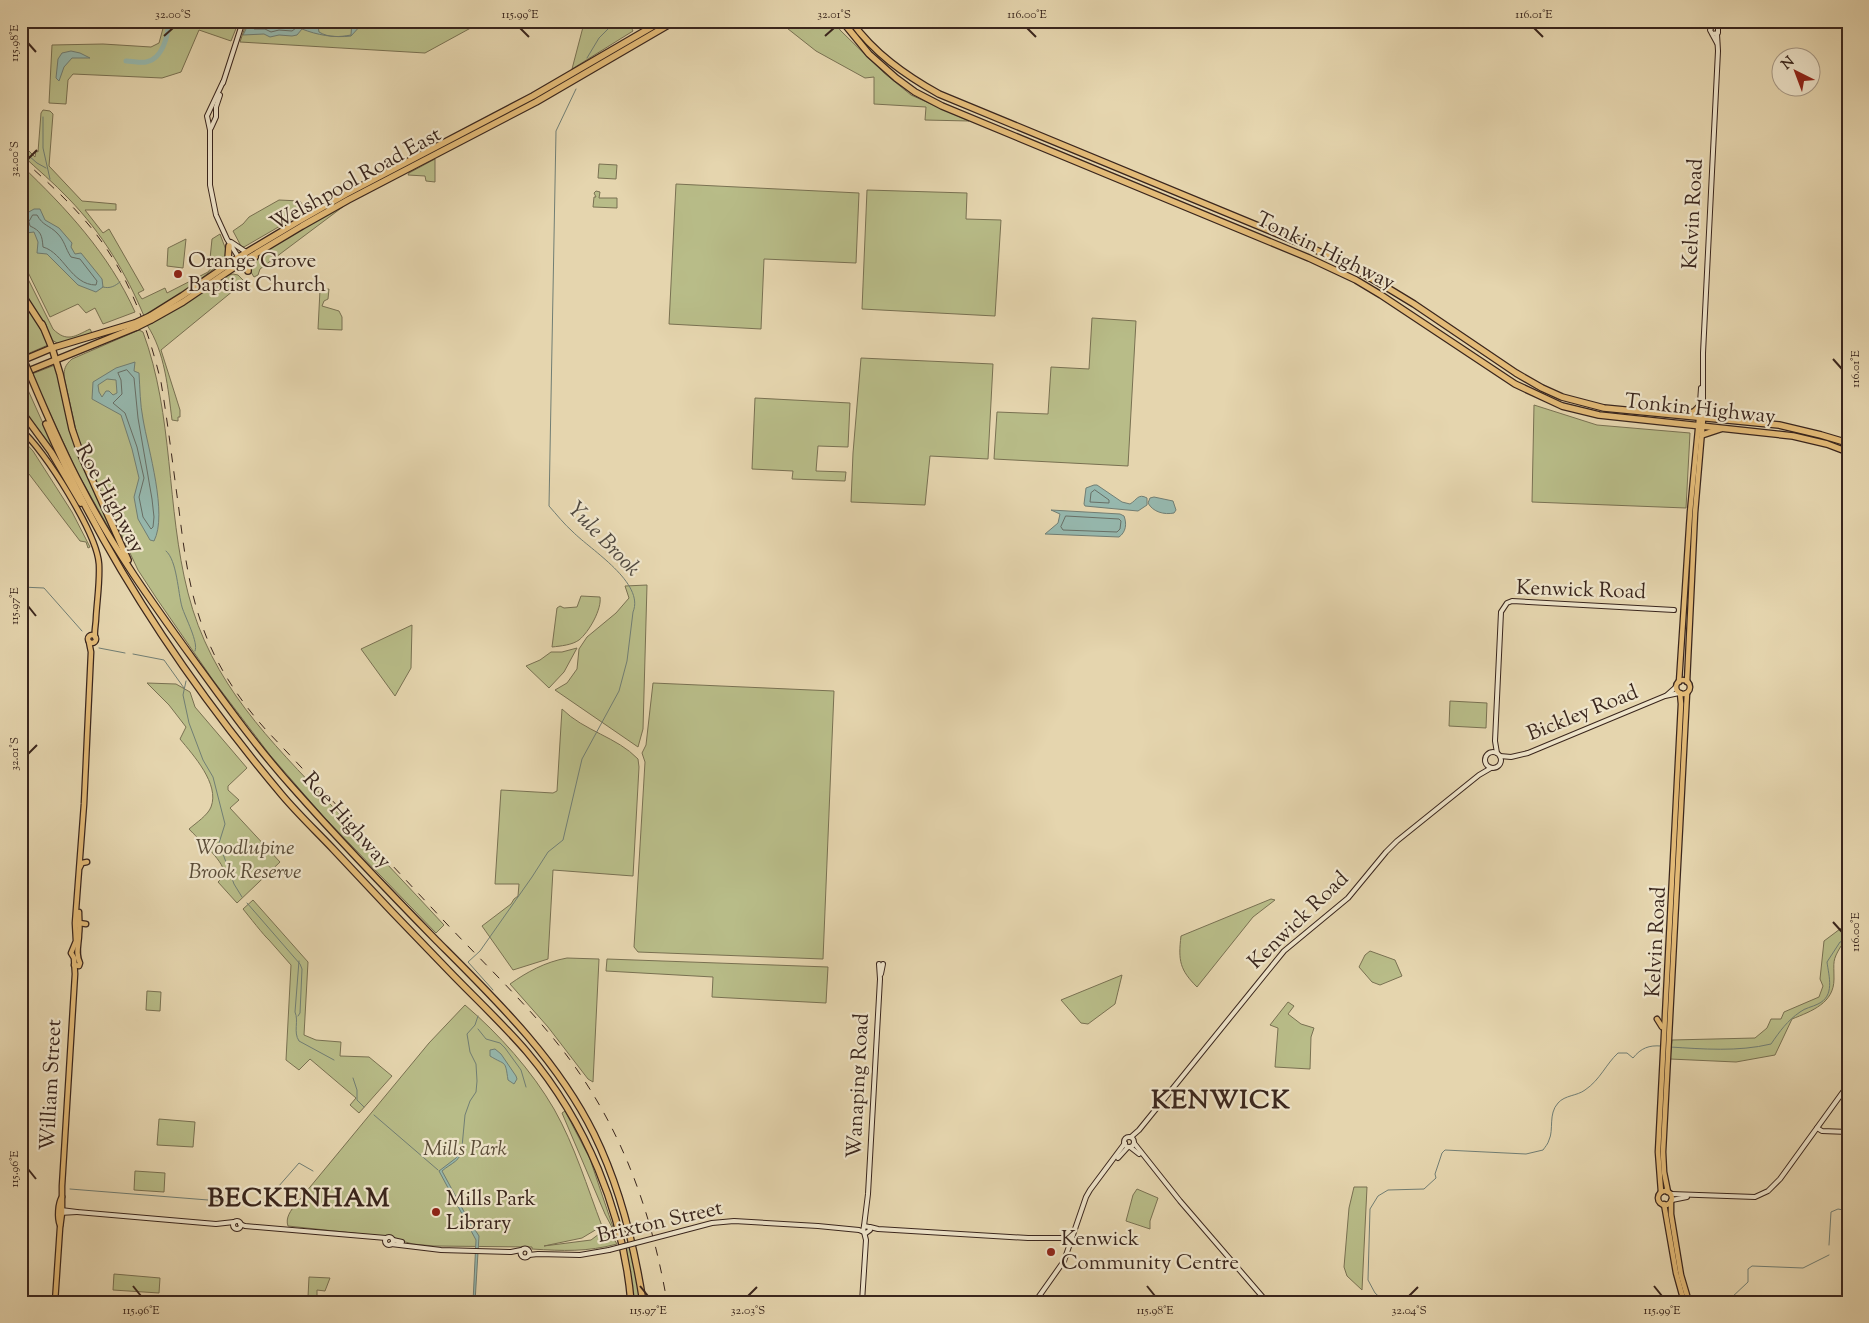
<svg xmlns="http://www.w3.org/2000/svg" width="1869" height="1323" viewBox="0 0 1869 1323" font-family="'Sorts Mill Goudy',serif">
<rect width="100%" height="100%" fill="#e5d5ae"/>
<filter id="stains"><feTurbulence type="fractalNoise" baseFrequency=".004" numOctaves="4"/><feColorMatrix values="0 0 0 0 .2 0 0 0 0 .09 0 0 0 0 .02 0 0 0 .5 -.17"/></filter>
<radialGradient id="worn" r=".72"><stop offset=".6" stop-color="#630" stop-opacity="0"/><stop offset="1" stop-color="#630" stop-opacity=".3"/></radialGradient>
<g fill="#b8bc88" stroke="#797152">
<path d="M165,21H239L231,41L199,30L181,72L162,78L73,74L68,80L66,104L49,103L52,45L103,44L151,47L159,43Z"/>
<path d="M247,21H477L478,24L425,53L240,42Z"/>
<path d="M588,21H628L633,31L572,69L583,27Z"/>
<path d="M778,21H835L840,30L884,73L911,95L969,121L925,120L926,107L874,104V77L865,78L816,51Z"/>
<path d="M43,110L50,111L53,114L49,166L82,201L116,204V210H85L103,233L109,229L144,290L138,293L142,299L165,288L167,293L208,272L212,267L210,259L212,239L220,234L226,250L225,260L176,298L144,316C126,273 102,233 69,199C54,183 37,169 21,154V143L35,157L36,151L38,152L41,113Z"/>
<path d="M435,159V182L426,181L425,176L408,175L409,173Z"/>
<path d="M599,164L617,165L616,179L598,178Z"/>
<path d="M21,165C66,208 109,254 135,312L103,324L95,308L86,313L78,304L50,317L21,258Z"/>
<path d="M676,184L859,193L856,263L764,259L761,329L669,324Z"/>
<path d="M867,190L967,193L966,219L1001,220L995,316L862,309Z"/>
<path d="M596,191L600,192L599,198H617V208L593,207L594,197H596L594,193Z"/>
<path d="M279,200L300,201L306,211L244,247L241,246L233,231L243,224L249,217Z"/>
<path d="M344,206L260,269L258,275L254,277L249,269C256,251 278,247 291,234Z"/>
<path d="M186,239L183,268L167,266L168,248Z"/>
<path d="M21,265L53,329C67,343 75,336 90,329L92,333L67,344H59L50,339L21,293Z"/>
<path d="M233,274L238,275L246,283L239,286L161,350L180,410V417H178V421L172,420C168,389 165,352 147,325C173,315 207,278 233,274Z"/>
<path d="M329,289L328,299L324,301L322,306L339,311L342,317V330L318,329L320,290Z"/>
<path d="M21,297L38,322L48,345L25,355L21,349Z"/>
<path d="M1092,318L1136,321L1128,466L994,459L997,412L1048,414L1051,367L1089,369Z"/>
<path d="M139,330L143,332C174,416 166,507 188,593C211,684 270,740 332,806C370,846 407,885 444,925L436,933L323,816L270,755L213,680L157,599L138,570L89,466L77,435L64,377C64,369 65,365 72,359Z"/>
<path d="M861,358L993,364L988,459L930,456L925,505L851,502L853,453Z"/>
<path d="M55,365L77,449L96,496L127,560L77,472L32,374Z"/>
<path d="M21,379H23L46,430L81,500L45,438L21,407Z"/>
<path d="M755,398L850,403L848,447L818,446L816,471L846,472L845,481L792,479L793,471L752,469Z"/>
<path d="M1534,405L1597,425L1690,433L1686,508L1532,502Z"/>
<path d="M21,438L33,451L72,512L90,547L88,548L86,542L80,541L29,474L21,467Z"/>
<path d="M647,585L643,729L638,747L555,690L567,683L577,669L579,649L587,637L616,613L629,598L625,586Z"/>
<path d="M581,596L600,597C602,609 589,632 579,640C572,645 561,646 552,647L557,608L560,606L564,608L577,607Z"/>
<path d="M412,625L411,668L395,696L361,649Z"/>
<path d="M577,648L564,672L549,688L526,666L540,660L551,652H562Z"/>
<path d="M147,683L176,684L190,692L195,707L247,768L228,786V790L239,800L230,808L280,862L237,903L218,882C221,879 224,877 224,872C223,860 198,839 189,829C196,823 208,815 211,807C220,784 193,755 180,739L186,727L169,705Z"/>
<path d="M653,683L834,691L823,959L638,952L634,947L645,762L642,753L646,745Z"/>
<path d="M1450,701L1487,703L1486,728L1449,726Z"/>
<path d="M562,709C584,731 617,737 638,759L639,767L633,876L553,870L548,959L513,970L482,926L511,904L514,899L518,896L519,884H495L501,790L553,793L557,791Z"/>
<path d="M1271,899L1275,900L1253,917L1197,987C1180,970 1178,961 1181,936Z"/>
<path d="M253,900L308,962L304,1035L316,1040L341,1042L340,1056L369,1057L392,1076L359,1113L350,1105L356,1098L310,1059L299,1070L286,1060L291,965L269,940C265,937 248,915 243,909Z"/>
<path d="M1848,923V943L1841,946C1832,961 1834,961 1834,979C1834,1003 1812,1011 1792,1019L1775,1055L1736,1062L1670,1059L1672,1040L1755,1038L1767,1028L1771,1019H1781L1784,1012L1819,997L1823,986L1820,979L1824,941Z"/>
<path d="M1370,951L1395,960L1402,976L1380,985L1372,982L1359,967L1365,955Z"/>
<path d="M567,958L599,959L593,1082L588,1079L548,1027L510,984C527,972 545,962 567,958Z"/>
<path d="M607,959L828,967L826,1003L712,997L713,977L606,971Z"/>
<path d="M1122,975L1115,1004L1088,1024L1081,1023L1061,1000Z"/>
<path d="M147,991L161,992L160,1011L146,1010Z"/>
<path d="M1288,1002L1294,1006L1288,1014L1301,1024L1314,1028L1311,1037L1310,1069L1275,1067L1278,1028L1270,1025Z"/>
<path d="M465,1005C499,1034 532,1071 554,1109C575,1146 587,1187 602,1226L582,1238L544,1246L591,1240L607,1228L617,1244C587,1252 563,1251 532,1249V1247L434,1246L413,1244L398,1240L392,1236H381L288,1226C285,1218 291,1210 296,1204L429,1043Z"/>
<path d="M565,1111L590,1159L615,1233L605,1214L562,1113Z"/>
<path d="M159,1119L195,1122L193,1147L157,1145Z"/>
<path d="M135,1171L165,1173L164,1192L134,1190Z"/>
<path d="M1354,1187H1367L1362,1290L1347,1276L1344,1267L1349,1208Z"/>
<path d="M1137,1189L1158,1198L1150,1221V1229L1126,1221L1133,1195Z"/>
<path d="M633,1246L641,1302H633L624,1248Z"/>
<path d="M114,1274L160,1278L159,1293L113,1290Z"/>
<path d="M309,1277L330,1278L325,1291L317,1290V1297H308Z"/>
</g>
<g fill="#96b8ae" stroke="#717e74" fill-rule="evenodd">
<path d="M250,21H317L319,32C329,38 340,37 351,35L352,21H387L384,24H362L351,36C334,38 317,35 302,29L297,35L292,36L279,35L270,37L264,34L243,35Z"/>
<path d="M71,51L80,53L90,58H72L64,67L59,81L56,78L58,59L62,53Z"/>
<path d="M34,209H40L45,220L59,228L72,243L71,247L75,254L81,253L102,279L103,287L96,292L78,285L47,254L37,253L38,242L34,232L26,233L23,218L27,217V213Z"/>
<path d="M135,362L134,371L139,373C140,389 140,404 143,419C148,449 168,514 154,541L150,540L138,519L134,497L139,478L132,449L121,415L92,399L93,382L116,368ZM107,379L116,380L117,393L113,395L109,391H106L102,397L99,392L98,385Z"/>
<path d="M1094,485H1097L1122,502L1130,504C1137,500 1138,493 1147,498V505L1138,511L1085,506L1084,504L1086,488Z"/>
<path d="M1154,497L1173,501L1176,510L1174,513C1164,515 1153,512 1148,503L1150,498Z"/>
<path d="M1051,510L1120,514L1124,516C1127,524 1126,532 1119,537L1045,534L1058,523L1060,514Z"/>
<path d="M495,1049L501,1054L516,1076L517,1079L514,1084L508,1080C505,1059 506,1066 490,1056V1050Z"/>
<path d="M462,1147C462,1161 451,1163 442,1171L468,1219L479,1236L475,1302H473L476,1240L439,1171L456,1158Z"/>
</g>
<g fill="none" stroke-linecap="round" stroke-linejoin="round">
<g stroke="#686f66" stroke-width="1">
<path d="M254,21V29H265L271,32L279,30L292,31L300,25L311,26L312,21"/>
<path d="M33,215H37C43,226 49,225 57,233C65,241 65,248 71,257L80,259L97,281L96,285C71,285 64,253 43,247C42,235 41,231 30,226L29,222Z"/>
<path d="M127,370L134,378L138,418L152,499L154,517L153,527L151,529L143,517L139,497L144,478L137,447L125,413L113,403L122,394L121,380L118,373Z"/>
<path d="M1095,490L1109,500V503L1090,502L1091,493Z"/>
<path d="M1066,516L1119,519L1121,521L1120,529L1117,532L1063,530L1061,527Z"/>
</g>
<g stroke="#717e74" stroke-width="1">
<path d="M611,26L616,21"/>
<path d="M587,58L599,38L609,28"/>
<path d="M43,117V148L50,179"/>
<path d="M21,149L37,163L46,168"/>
<path d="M103,287C110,289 115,286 120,282"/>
<path d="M166,551C177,560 178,593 182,607C185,617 199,643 195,651"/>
<path d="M21,587L44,588L82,631"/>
<path d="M99,648L125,653"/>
<path d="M133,654L164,660L184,688"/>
<path d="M186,681L183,695L189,723L203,760L213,777L225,824L219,843L234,884L242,897"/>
<path d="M247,903L300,964L302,969L300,1013L298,1016"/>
<path d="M299,961L295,1012C299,1021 293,1032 299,1041L334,1060"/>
<path d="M493,990L468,962L480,951L532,877L548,852L563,840L582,759L619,691L627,661L633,612C645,583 591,550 573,532C564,524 557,515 549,506L556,131L576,89"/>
<path d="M478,1029L486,1039L500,1043L505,1048L521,1070L526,1087"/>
<path d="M1670,1047C1703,1049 1738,1052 1771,1044C1780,1031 1787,1021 1800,1012C1805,1008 1812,1007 1818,1004C1835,996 1829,977 1827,962L1840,942L1848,940"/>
<path d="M353,1078L357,1090V1100L364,1107"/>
<path d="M374,1115L438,1170"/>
<path d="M462,1147L465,1115L470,1101L476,1092L477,1081L476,1064L470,1052L467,1034L475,1025L478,1016"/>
<path d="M70,1189L233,1202"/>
<path d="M245,1203L260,1204L264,1203L299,1163L313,1171"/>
<path d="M1829,1245L1831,1212L1838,1209L1848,1211"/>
<path d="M1385,1302L1375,1293L1368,1280L1370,1209L1378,1196L1388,1190L1424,1189L1436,1178L1435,1174L1442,1153L1445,1150L1526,1154L1543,1150C1545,1147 1548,1144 1549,1140C1554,1130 1548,1114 1558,1103C1565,1095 1577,1096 1585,1090C1600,1080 1606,1064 1618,1053H1627L1633,1058C1641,1048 1649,1045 1661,1046"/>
<path d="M1724,1302L1730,1299L1748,1282V1269L1752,1266L1803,1268L1829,1255"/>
</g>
<path stroke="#96b8ae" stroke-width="5" d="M126,61C133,61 140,63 146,62C163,59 168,35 169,21"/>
<g stroke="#3a261d" stroke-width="6">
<g id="secondary">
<path d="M1712,34L1718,33V26L1713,25L1710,30L1717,43"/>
<path d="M223,82L207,116L210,130V185L216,215L227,239L239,258"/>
<path d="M223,83L243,21"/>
<path d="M211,128L216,117V107L220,95"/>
<path d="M231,242L246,252"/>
<path d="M1699,418L1701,388"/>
<path d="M1703,419V353L1718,51L1717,34"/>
<path d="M1667,695L1676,687"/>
<circle cx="1493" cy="760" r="8"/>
<path d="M1497,753L1495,741L1501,612L1507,603L1512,601L1674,610"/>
<path d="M1500,756L1511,757L1528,753L1665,696L1679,693"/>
<path d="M881,974L883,964"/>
<path d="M1817,1128L1822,1131L1848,1132"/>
<path d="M1131,1137L1139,1130L1284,951L1348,898L1386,852L1397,841L1479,775L1491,768"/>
<circle cx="1129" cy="1142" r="5"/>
<path d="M1134,1143L1180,1201L1267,1302"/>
<path d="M1130,1147L1139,1154"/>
<path d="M1118,1158L1128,1147"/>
<path d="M1671,1194L1755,1197L1768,1191L1780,1179L1848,1085"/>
<path d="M1672,1200L1687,1197"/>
<path d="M61,1210L77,1212L216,1224L234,1222"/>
<path d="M59,1213L77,1212"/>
<circle cx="237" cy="1225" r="4"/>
<path d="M240,1224L245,1226L386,1238"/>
<path d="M864,1226L868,1194L880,979L879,964"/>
<path d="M870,1227L878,1229L1028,1238H1065L1074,1240"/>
<path d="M674,1233L712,1223L734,1221L818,1226L859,1230L866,1233L870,1230L869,1227L864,1226L863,1231"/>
<circle cx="389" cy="1241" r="4"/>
<path d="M393,1240L402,1242"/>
<path d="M391,1244L441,1250L511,1252L521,1250"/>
<circle cx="525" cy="1253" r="4.5"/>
<path d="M529,1255L538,1254L580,1255L609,1250"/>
<path d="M862,1302L866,1240L864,1232"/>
<path d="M1035,1302L1064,1261L1086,1197L1090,1190L1125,1143"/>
</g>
</g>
<g stroke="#3a261d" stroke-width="7">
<g id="primary">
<path d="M21,430C45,450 97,534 99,564C100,582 97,600 96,618C96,624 94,631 95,637"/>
<circle cx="92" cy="639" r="4"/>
<circle cx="1683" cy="687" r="7"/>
<path d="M1679,682L1690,512L1699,419"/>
<path d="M1687,682L1695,513L1703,419"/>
<path d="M80,867L82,863L87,862"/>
<path d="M77,925L79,923L86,924"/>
<path d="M74,965L79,966L80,963C75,953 79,944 79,934C80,926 79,919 79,912"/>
<path d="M1657,1019L1662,1027"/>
<circle cx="1665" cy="1198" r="7"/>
<path d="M1661,1192L1658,1152L1681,704L1680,693"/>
<path d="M1668,1192L1664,1172L1663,1152L1687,693"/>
<path d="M1671,1201V1214L1681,1275L1689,1302"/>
<path d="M1664,1204L1676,1273L1684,1302"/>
<path d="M60,1225C57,1218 58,1203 62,1197"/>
<path d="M55,1302L60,1228L62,1213V1186L75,974L74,958L71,953L76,941L75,923L84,804L91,652L89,642"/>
</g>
</g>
<g stroke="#3a261d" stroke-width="8">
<g id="highway">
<path d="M842,21L869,54L896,78L915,92L942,106L1309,258L1356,280L1381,295L1515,384L1562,406L1599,415L1793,436L1827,444L1848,452"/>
<path d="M851,21C874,53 905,75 939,94L1314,249L1360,272L1386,287L1414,304L1516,373L1542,388L1562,397L1604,408L1779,425L1821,435L1848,443"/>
<path d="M223,266L228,259L229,246"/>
<path d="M248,271V265L255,257"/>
<path d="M21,293L43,327"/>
<path d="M150,316L182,296L242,255L299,221L346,194L533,96L662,21"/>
<path d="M151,320L183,302L242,262L302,226L348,200L536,102L675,21"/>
<path d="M42,324L52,348L60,374L72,429L81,455L128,560"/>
<path d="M21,361L52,348L135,323"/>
<path d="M21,374L137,327"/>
<path d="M30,375C46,413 62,451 82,488C113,548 153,604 193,659C225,703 257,748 294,789C340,841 388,891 437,941C496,1000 557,1059 594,1134C620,1187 634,1244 643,1302"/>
<path d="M21,411L51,452L81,503"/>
<path d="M1682,415L1694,412L1699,407"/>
<path d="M46,424C105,559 188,683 282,795C298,814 317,832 334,850C372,891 410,931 449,971C475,998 503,1024 527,1052C586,1122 623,1211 631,1302"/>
<path d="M1702,435L1720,429"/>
</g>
</g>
<use href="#secondary" stroke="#eee4ca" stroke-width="4"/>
<use href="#primary" stroke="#e2ba77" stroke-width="4.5"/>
<use href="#highway" stroke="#e2ba77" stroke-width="5.5"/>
<path stroke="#3a261d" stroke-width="1" stroke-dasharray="9 9" stroke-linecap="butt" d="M21,158C53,187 87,217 110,254C135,292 150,337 161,382C168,424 173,467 179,510C184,550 189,590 203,628C217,667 240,701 267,731C327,794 385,858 445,922C491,971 542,1018 580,1074C627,1143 653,1220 667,1302"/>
<g stroke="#3a261d" stroke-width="6" stroke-linecap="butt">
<path id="secondary-bridge" d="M609,1250L674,1233"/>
</g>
<g stroke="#3a261d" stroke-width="8" stroke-linecap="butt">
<g id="highway-bridge">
<path d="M135,323L150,316"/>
<path d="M137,327L151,320"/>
<path d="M21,354L30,375"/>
</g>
</g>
<use href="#secondary-bridge" stroke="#eee4ca" stroke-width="4"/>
<use href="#highway-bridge" stroke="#e2ba77" stroke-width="5.5"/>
</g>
<path fill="none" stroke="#3a261d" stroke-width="2" d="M520,28L529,37M1027,28L1036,37M1534,28L1543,37M164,36L173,28M825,36L834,28M28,43L36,52M28,159L37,150M1833,359L1842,369M28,606L36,616M28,754L37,745M1833,922L1842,932M28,1169L36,1179M133,1286L141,1296M640,1286L648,1296M1147,1286L1155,1296M1654,1286L1662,1296M748,1296L757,1287M1409,1296L1418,1287"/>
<g fill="#8f2418" stroke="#eee4ca" stroke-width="2">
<circle cx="178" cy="274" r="5"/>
<circle cx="436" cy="1212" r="5"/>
<circle cx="1051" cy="1252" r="5"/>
</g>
<g text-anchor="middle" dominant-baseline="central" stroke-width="4.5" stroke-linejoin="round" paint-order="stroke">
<g font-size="21" fill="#3a261d" stroke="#eee4ca">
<text transform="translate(356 180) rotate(-29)">Welshpool Road East</text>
<text transform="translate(1694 214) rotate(-87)">Kelvin Road</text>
<text transform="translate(1325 252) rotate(26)">Tonkin Highway</text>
<text transform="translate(1700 410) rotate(6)">Tonkin Highway</text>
<text transform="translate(109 499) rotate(61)">Roe Highway</text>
<text transform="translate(1581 591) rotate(2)">Kenwick Road</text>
<text transform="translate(1583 714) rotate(-22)">Bickley Road</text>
<text transform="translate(346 821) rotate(48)">Roe Highway</text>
<text transform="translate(1299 921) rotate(-44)">Kenwick Road</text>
<text transform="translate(1657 942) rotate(-87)">Kelvin Road</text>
<text transform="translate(52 1085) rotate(-87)">William Street</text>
<text transform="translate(859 1086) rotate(-87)">Wanaping Road</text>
<text transform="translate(660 1223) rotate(-13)">Brixton Street</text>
</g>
<g font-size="21" fill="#3a261d" stroke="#eee4ca" text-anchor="start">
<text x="188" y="262">Orange Grove<tspan x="188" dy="24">Baptist Church</tspan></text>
<text x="446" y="1200">Mills Park<tspan x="446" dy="24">Library</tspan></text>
<text x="1061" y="1240">Kenwick<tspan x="1061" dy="24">Community Centre</tspan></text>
</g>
<g font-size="21" font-style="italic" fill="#5a4c38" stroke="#eee4ca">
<text x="245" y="849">Woodlupine<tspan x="245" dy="24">Brook Reserve</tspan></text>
<text x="465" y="1150">Mills Park</text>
</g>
<g font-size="22" font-style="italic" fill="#514a41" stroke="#eee4ca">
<text transform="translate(603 540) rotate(46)">Yule Brook</text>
</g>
<g font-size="26" font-weight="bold" letter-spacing="1" fill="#3a261d" stroke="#eee4ca">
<text x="1221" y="1101">KENWICK</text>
<text x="299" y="1199">BECKENHAM</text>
</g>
</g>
<rect width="1869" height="1323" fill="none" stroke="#e5d5ae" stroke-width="55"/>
<g transform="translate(1796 72) rotate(318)"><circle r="24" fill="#eee4ca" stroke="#a69885"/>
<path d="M0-4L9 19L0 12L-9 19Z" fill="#8f2418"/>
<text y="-8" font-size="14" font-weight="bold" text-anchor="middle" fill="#3a261d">N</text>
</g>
<rect x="28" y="28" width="1814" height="1268" fill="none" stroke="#3a261d" stroke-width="2"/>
<g font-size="12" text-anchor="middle" fill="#3a261d">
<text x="173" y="18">32.00°S</text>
<text x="520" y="18">115.99°E</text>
<text x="834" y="18">32.01°S</text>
<text x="1027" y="18">116.00°E</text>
<text x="1534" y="18">116.01°E</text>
<text transform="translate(14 43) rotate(-90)" y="4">115.98°E</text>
<text transform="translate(14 159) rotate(-90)" y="4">32.00°S</text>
<text transform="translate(1855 369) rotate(-90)" y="4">116.01°E</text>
<text transform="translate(14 606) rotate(-90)" y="4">115.97°E</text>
<text transform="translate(14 754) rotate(-90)" y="4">32.01°S</text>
<text transform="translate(1855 932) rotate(-90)" y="4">116.00°E</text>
<text transform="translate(14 1169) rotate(-90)" y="4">115.96°E</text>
<text x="141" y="1314">115.96°E</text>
<text x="648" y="1314">115.97°E</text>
<text x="748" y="1314">32.03°S</text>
<text x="1155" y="1314">115.98°E</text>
<text x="1409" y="1314">32.04°S</text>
<text x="1662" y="1314">115.99°E</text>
</g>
<rect width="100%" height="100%" filter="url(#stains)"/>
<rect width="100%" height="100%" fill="url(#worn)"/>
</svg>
